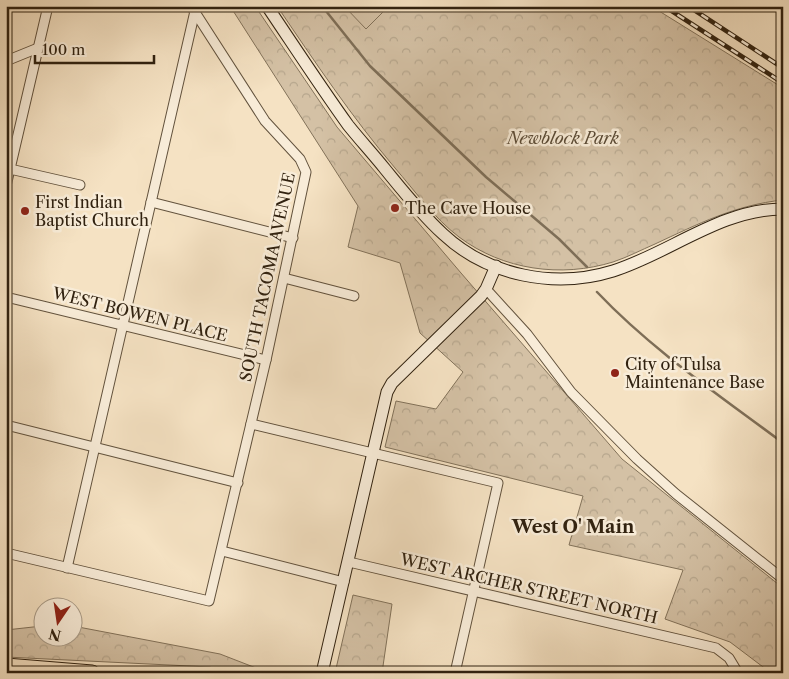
<svg xmlns="http://www.w3.org/2000/svg" width="789" height="679" viewBox="0 0 789 679" font-family="'Libre Caslon Text',serif">
<defs>
<pattern id="forest-crowns" width="20" height="18" patternUnits="userSpaceOnUse" patternTransform="scale(1.25)"><rect width="20" height="18" fill="#d4c1a5"/><path d="M2 6a3 3 0 1 1 6 0M12 15a3 3 0 1 1 6 0" fill="none" stroke="#b6a68d"/></pattern>
</defs>
<rect width="100%" height="100%" fill="#f5e2c3"/>
<filter id="stains"><feTurbulence type="fractalNoise" baseFrequency=".004" numOctaves="4"/><feColorMatrix values="0 0 0 0 .2 0 0 0 0 .09 0 0 0 0 .02 0 0 0 .5 -.17"/></filter>
<radialGradient id="worn" r=".72"><stop offset=".6" stop-color="#630" stop-opacity="0"/><stop offset="1" stop-color="#630" stop-opacity=".3"/></radialGradient>
<g fill="url(#forest-crowns)" stroke="#82725a">
<path d="M230,6H255L337,127L461,273L622,459L783,588V673H771L730,642L665,619L683,570L569,545L583,496L385,447L396,401L436,409L463,372L420,333L400,263L348,247L358,206Z"/>
<path d="M277,6H651L783,88V200C735,205 698,224 655,244C641,250 628,257 613,262C561,278 503,270 459,237C434,218 415,191 395,168C351,116 315,62 277,6Z"/>
<path d="M353,595L392,604L382,673H335Z"/>
<path d="M42,626V636H72L73,626L220,654L269,673H226L210,667L6,657V630Z"/>
</g>
<path fill="#d4c1a5" stroke="#82725a" d="M344,6H389L366,29Z"/>
<g fill="none" stroke-linecap="round" stroke-linejoin="round">
<g stroke="#7e6e57" stroke-width="2.5">
<path d="M322,6L370,66L486,177L559,239L587,267"/>
<path d="M597,292C652,350 719,395 783,443"/>
</g>
<g stroke="#62523d" stroke-width="11">
<g id="street">
<path d="M6,61L38,48"/>
<path d="M10,169L80,185"/>
<path d="M6,186L48,6"/>
<path d="M151,202L293,238"/>
<path d="M284,278L354,296"/>
<path d="M486,289L527,334L571,392L637,459L676,494L783,579"/>
<path d="M6,297L266,360"/>
<path d="M251,424L498,483L455,673"/>
<path d="M6,425L238,483"/>
<path d="M222,551L344,582"/>
<path d="M6,553L209,601L266,360L306,172L300,159L265,121L191,6"/>
<path d="M349,562L716,648L729,658L738,673"/>
<path d="M67,568L195,11"/>
</g>
</g>
<g stroke="#312210" stroke-width="13">
<g id="secondary">
<path d="M267,6C294,46 320,86 348,125C360,140 373,154 385,169C403,191 421,214 443,234C488,276 555,289 613,271C670,253 721,209 783,209"/>
<path d="M322,673L387,392L392,383L481,296L486,289L496,266"/>
</g>
</g>
<g stroke="#312210" stroke-width="17">
<path id="highway" d="M6,666L92,673"/>
</g>
<use href="#street" stroke="#f8ecd8" stroke-width="9"/>
<use href="#secondary" stroke="#f8ecd8" stroke-width="11"/>
<use href="#highway" stroke="#f5e2c3" stroke-width="15"/>
<g stroke="#312210" stroke-width="4.5">
<g id="rail">
<path d="M664,6L783,83"/>
<path d="M688,6L783,68"/>
</g>
</g>
<use href="#rail" stroke="#f8ecd8" stroke-width="2.5" stroke-dasharray="8" stroke-linecap="butt"/>
</g>
<g fill="#8f2418" stroke="#f8ecd8" stroke-width="2">
<circle cx="395" cy="208" r="5"/>
<circle cx="25" cy="211" r="5"/>
<circle cx="615" cy="373" r="5"/>
</g>
<g text-anchor="middle" dominant-baseline="central" stroke-width="5" stroke-linejoin="round" paint-order="stroke">
<g font-size="16" font-style="italic" fill="#5a4a35" stroke="#f8ecd8">
<text x="563" y="138">Newblock Park</text>
</g>
<g font-size="16" fill="#312210" stroke="#f8ecd8" text-anchor="start">
<text x="35" y="202">First Indian<tspan x="35" dy="18">Baptist Church</tspan></text>
<text x="405" y="208">The Cave House</text>
<text x="625" y="364">City of Tulsa<tspan x="625" dy="18">Maintenance Base</tspan></text>
</g>
<g font-size="16" fill="#312210" stroke="#f8ecd8">
<text transform="translate(267 277) rotate(-78)">SOUTH TACOMA AVENUE</text>
<text transform="translate(140 314) rotate(14)">WEST BOWEN PLACE</text>
<text transform="translate(529 588) rotate(13)">WEST ARCHER STREET NORTH</text>
</g>
<g font-size="18" font-weight="bold" fill="#312210" stroke="#f8ecd8">
<text x="573" y="527">West O' Main</text>
</g>
</g>
<rect width="789" height="679" fill="none" stroke="#f5e2c3" stroke-width="25"/>
<rect x="8" y="8" width="774" height="664" fill="none" stroke="#312210" stroke-width="2.5"/>
<rect x="12" y="12" width="764" height="654" fill="none" stroke="#312210"/>
<g transform="translate(58 622) rotate(193)"><circle r="24" fill="#f8ecd8" stroke="#a89b88"/>
<path d="M0-4L9 19L0 12L-9 19Z" fill="#8f2418"/>
<text y="-8" font-size="14" font-weight="bold" text-anchor="middle" fill="#312210">N</text>
</g>
<path d="M35 55v8h119v-8" fill="none" stroke="#312210" stroke-width="2.5"/>
<text x="42" y="55" font-size="15" fill="#312210" stroke="#f8ecd8" stroke-width="4" paint-order="stroke">100 m</text>
<rect width="100%" height="100%" filter="url(#stains)"/>
<rect width="100%" height="100%" fill="url(#worn)"/>
</svg>
